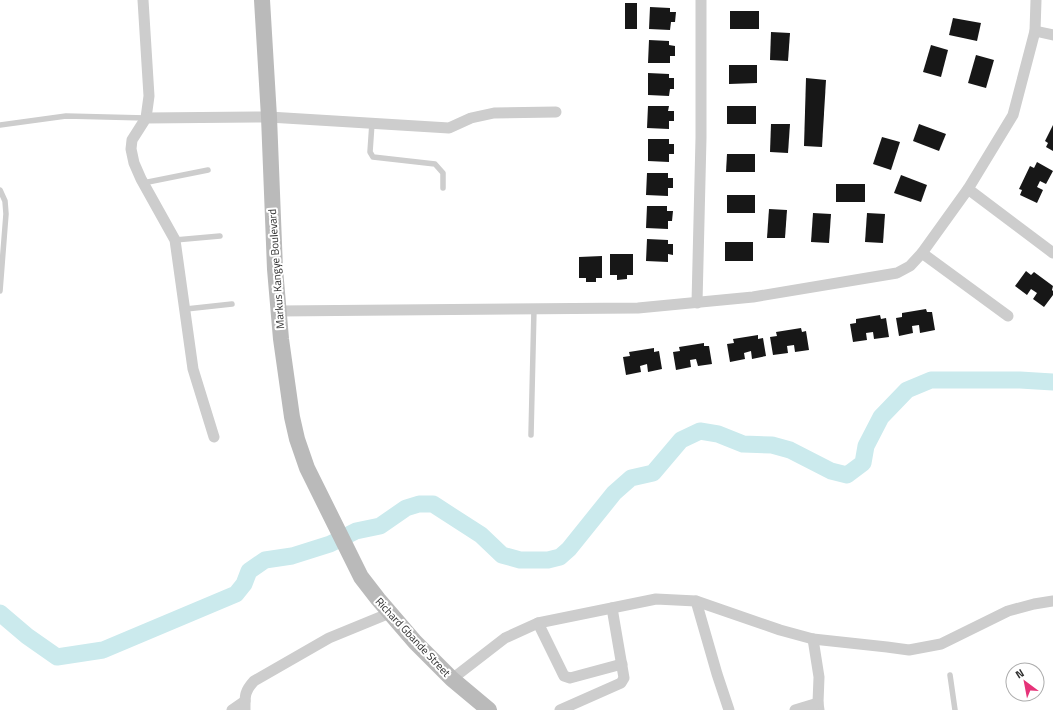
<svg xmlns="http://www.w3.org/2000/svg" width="1053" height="710" viewBox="0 0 1053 710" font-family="'Titillium Web',sans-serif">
<rect width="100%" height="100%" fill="#fff"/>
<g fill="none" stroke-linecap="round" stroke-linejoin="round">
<path stroke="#cbeaed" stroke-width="17" d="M0,613L27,636L57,657L103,650L236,594L244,584L249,571L265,560L292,556L330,544L356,531L380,526L406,508L419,504H433L481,535L502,555L520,560H548L560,557L569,549L614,493L631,478L653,473L681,440L700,431L718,434L743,444L772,445L790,450L831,471L847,475L863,463L866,446L881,417L907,390L931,380H1020L1053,382"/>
</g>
<g fill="#171717">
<rect x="625" y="3" width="12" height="26"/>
<path d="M650,7L670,8V12H676L675,22H671L670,30L649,29Z"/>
<rect x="730" y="11" width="29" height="18"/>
<path d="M953,18L981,23L977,41L949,35Z"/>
<path d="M771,32L790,33L788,61L770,60Z"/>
<path d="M649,40L669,41V45L675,46V56H670V63H648Z"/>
<path d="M931,45L948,50L941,77L923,72Z"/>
<path d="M976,55L994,60L986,88L968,83Z"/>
<path d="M729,65H757V83L729,84Z"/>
<path d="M648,73L669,74V78H674V89H670L669,96L648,95Z"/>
<path d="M806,78L826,80L822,147L804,146Z"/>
<path d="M648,106H669L668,111H674V121H669V129L647,128Z"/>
<rect x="727" y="106" width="29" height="18"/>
<path d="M771,124H790L788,153L770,152Z"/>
<path d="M919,124L946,134L939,151L913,141Z"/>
<path d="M1053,125V151L1046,147L1048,143L1045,141Z"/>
<path d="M882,137L900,142L891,170L873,164Z"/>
<path d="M648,139H669V144H674V154H669V162L648,161Z"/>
<path d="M727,154H755V172H726Z"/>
<path d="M1037,162L1053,171L1046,184L1040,181L1037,187L1043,190L1037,203L1020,195L1022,190L1019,189L1030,166L1034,168Z"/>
<path d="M647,173H668V178H673V188H668V196L646,195Z"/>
<path d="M901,175L927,185L921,202L894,193Z"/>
<rect x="836" y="184" width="29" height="18"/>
<rect x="727" y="195" width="28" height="18"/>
<path d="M647,206H667V211H673L672,221H668V229L646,228Z"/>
<path d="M769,209L787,210L785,238H767Z"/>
<path d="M813,213L831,214L829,243L811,242Z"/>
<path d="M867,213L885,214L883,243L865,242Z"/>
<path d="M647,239L668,240V244H673V255L668,254V262L646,261Z"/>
<rect x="725" y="242" width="28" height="19"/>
<path d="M610,254H633V275H627V279L617,280V275H610Z"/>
<path d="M602,256V278H596V282H586V278H579V257Z"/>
<path d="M1026,271L1031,275L1034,272L1053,286L1052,290L1053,291V295L1044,307L1033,299L1037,293L1031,289L1027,295L1015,286Z"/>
<path d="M926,309L927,312H932L935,330L920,333L919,325L912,326L913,333L899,336L896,318L902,317V313Z"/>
<path d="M880,315L881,319L886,318L889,337L874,339L873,332L866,333L867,340L853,342L850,324L856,323V319Z"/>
<path d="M801,328L802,332L806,331L809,350L795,352L794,345L787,346L788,353L773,355L770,337L777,336L776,332Z"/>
<path d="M758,335V339L763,338L766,356L752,359L751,351L744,353L745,359L730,362L727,344L734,343L733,339Z"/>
<path d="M704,343V346H709L712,364L698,366L696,359L690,360L691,367L676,370L673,352L680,351L679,347Z"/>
<path d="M654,348V352L659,351L662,369L648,372L647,364L640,366L641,372L626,375L623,357L630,356L629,352Z"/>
</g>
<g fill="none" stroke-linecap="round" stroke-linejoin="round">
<g stroke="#cdcdcd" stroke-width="5.5">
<path d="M372,123L370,152L373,157L435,164L443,173V188"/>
<path d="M0,125L66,116L146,118"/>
<path d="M143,183L208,170"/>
<path d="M0,190L5,201L6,214L0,291"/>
<path d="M175,240L220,236"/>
<path d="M186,309L232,304"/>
<path d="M531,435L534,309"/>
<path d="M950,675L955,710"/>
</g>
<g stroke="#cdcdcd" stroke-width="11">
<path d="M143,0L149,96L146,118"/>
<path d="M1035,31L1053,35"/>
<path d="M968,189L1053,253"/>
<path d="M922,253L1008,316"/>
<path d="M697,303L701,138V0"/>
<path d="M279,311L638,308L753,297L897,273L910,266L922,253L968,189L1013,115L1035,31L1036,0"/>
<path d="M214,437L193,369L175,240L141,179L134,163L131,149L132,140L146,118L269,117L449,128L471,118L494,113L556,112"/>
<path d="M696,601L717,674L729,710"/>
<path d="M538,623L564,676L570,678L622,664"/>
<path d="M813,639L819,677L818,703L819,710"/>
<path d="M452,679L505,638L538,623L656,599L696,601L780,630L813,639L887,647L909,650L941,644L1008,611L1034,604L1053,601"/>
<path d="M232,710L245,701"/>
<path d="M245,710C245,696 244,692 254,681L329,638L390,613"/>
<path d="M560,710L621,683L624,678L612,608"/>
<path d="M795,710L818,703"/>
</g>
<path stroke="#bababa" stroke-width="16" d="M262,0L269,117L275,269L281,339L292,417L297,439L307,468L361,577L378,599L415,642L452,679L489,710"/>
</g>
<g text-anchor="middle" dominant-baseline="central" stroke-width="4" stroke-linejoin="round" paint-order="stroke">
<g font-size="11" fill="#303030" stroke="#fff">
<text transform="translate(276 269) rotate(-94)">Markus Kangye Boulevard</text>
<text transform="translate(413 637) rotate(47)">Richard Gbande Street</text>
</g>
</g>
<g transform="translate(1025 682) rotate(328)"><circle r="19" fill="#ffffff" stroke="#acacac"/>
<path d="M0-3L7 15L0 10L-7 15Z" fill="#e63379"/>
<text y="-6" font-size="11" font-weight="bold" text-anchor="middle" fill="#303030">N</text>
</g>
</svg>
